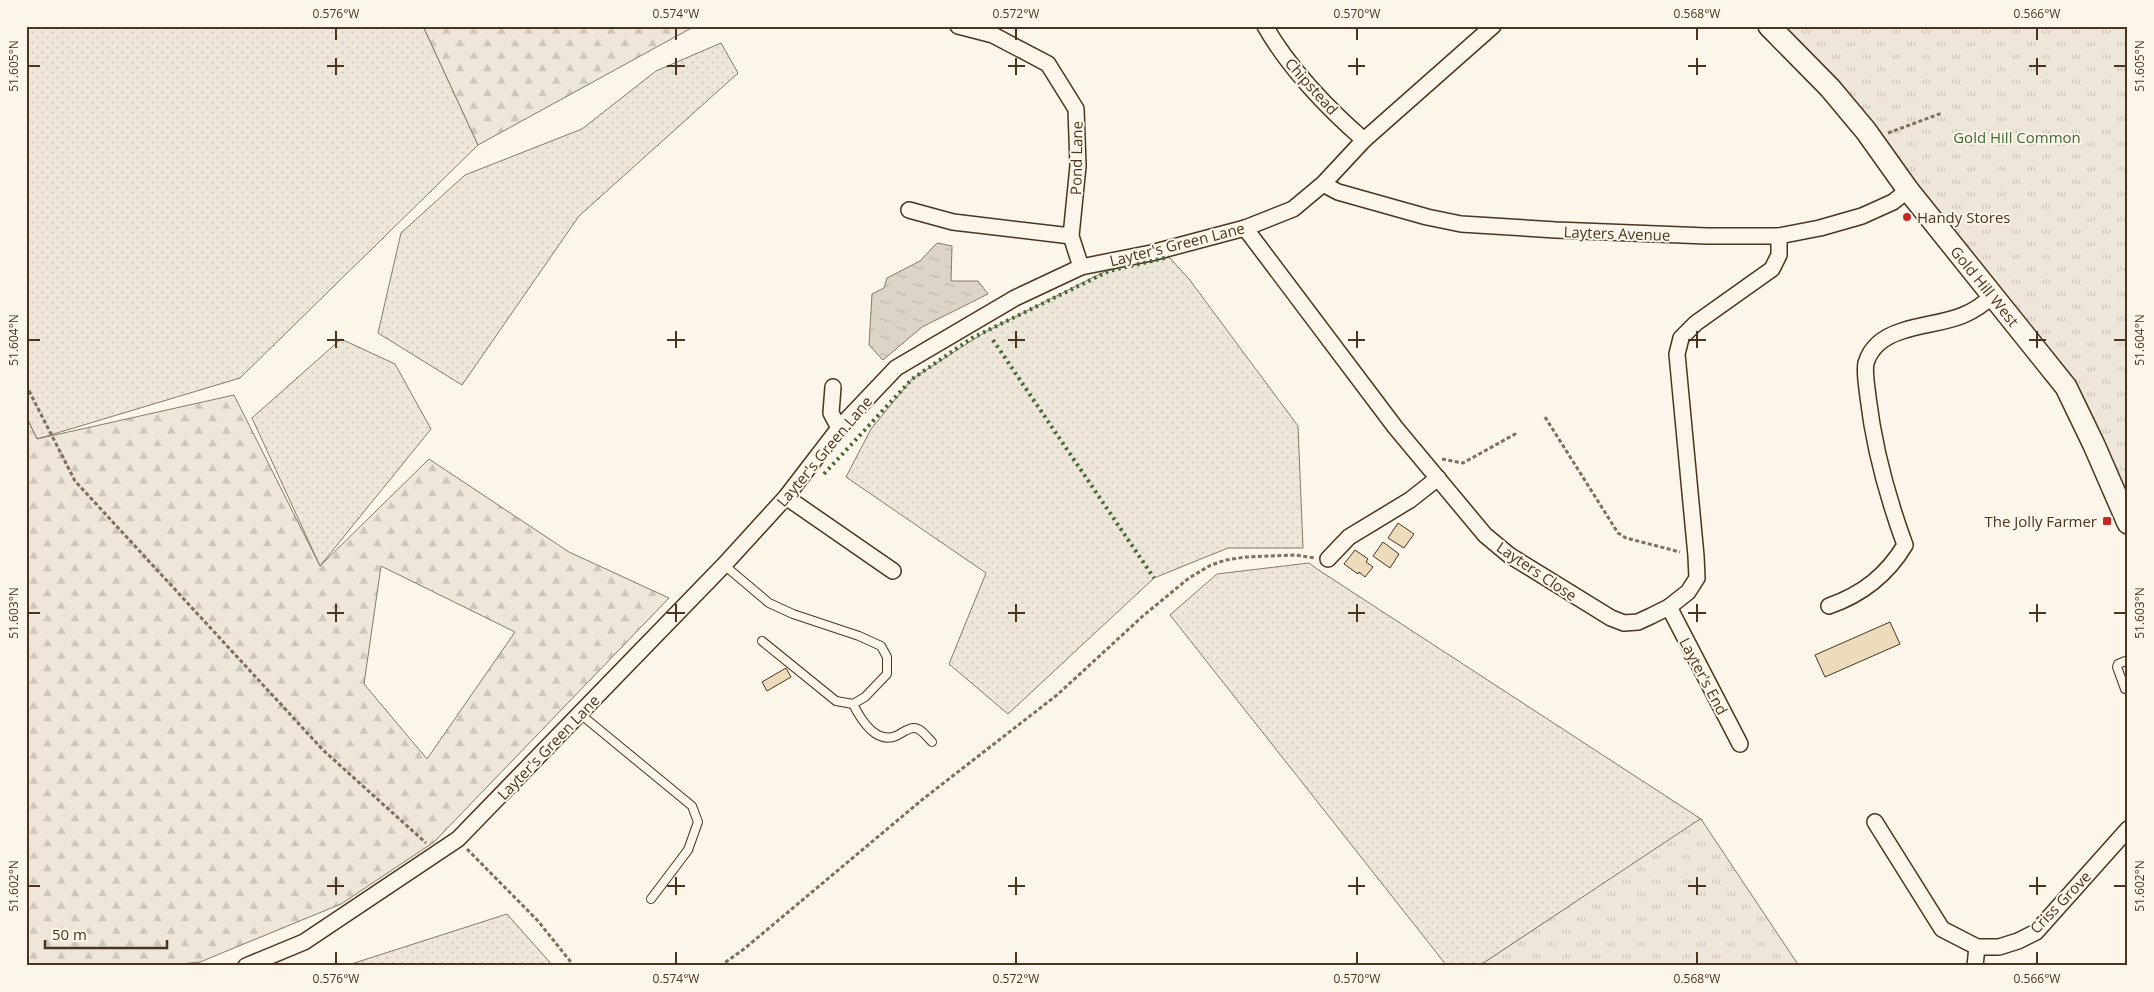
<svg xmlns="http://www.w3.org/2000/svg" width="2154" height="992" viewBox="0 0 2154 992" font-family="'Open Sans',sans-serif">
<defs>
<pattern id="grass-dots" width="8" height="8" patternUnits="userSpaceOnUse" patternTransform="scale(1.25)"><rect width="8" height="8" fill="#ede6d9"/><path d="M2 2h.1M6 6h.1" fill="none" stroke="#cdc6ba" stroke-width="1.8" stroke-linecap="round"/></pattern>
<pattern id="forest-firs" width="22" height="20" patternUnits="userSpaceOnUse" patternTransform="scale(1.25)"><rect width="22" height="20" fill="#ede6d9"/><path d="M5 1l3.5 6h-7zM16 11l3.5 6h-7z" fill="#cdc6ba"/></pattern>
<pattern id="park-tufts" width="24" height="20" patternUnits="userSpaceOnUse" patternTransform="scale(1.25)"><rect width="24" height="20" fill="#ede6d9"/><path d="M3 7l-1-3M5 7V3M7 7l1-3M15 17l-1-3M17 17v-4M19 17l1-3" fill="none" stroke="#cdc6ba"/></pattern>
<pattern id="water-ripples" width="26" height="14" patternUnits="userSpaceOnUse" patternTransform="scale(1.25)"><rect width="26" height="14" fill="#dcd4c6"/><path d="M2 4q2-2 4 0t4 0M15 11q2-2 4 0t4 0" fill="none" stroke="#beb7aa"/></pattern>
</defs>
<rect width="100%" height="100%" fill="#fbf6e9"/>
<g fill="url(#grass-dots)" stroke="#887966">
<path d="M26,26H423L478,145L240,378L37,439L26,416Z"/>
<path d="M721,43L738,73L579,216L462,385L378,333L401,233L465,175L582,129L656,71Z"/>
<path d="M1169,257L1189,279L1298,426L1303,548H1228L1154,578L1008,714L949,664L986,573L846,477L871,429L912,379L985,332L1106,271Z"/>
<path d="M341,339L395,364L431,429L320,566L252,418Z"/>
<path d="M1309,563L1317,569L1701,819L1479,966H1447L1170,615L1217,574Z"/>
<path d="M507,914L553,966H345Z"/>
</g>
<g fill="url(#forest-firs)" stroke="#887966" fill-rule="evenodd">
<path d="M423,26H695L478,145Z"/>
<path d="M234,395L320,566L429,459L569,552L669,598L434,842L341,904L200,962L161,966H26V416L37,439ZM381,566L515,632L427,759L364,684Z"/>
</g>
<g fill="url(#park-tufts)" stroke="#887966">
<path d="M1784,26H2128V505L2081,401Z"/>
<path d="M1701,819L1799,966H1479L1700,819Z"/>
</g>
<path fill="url(#water-ripples)" stroke="#887966" d="M937,243L952,246L951,281H978L988,294L922,327L883,360L869,345L872,294L884,288L887,278L920,261Z"/>
<g fill="#ecdcbc" stroke="#4a3520">
<path d="M1398,523L1414,534L1404,548L1388,538Z"/>
<path d="M1383,542L1399,554L1390,568L1373,556Z"/>
<path d="M1355,550L1368,559L1366,562L1373,567L1365,577L1359,572L1358,574L1344,564Z"/>
<path d="M1890,622L1900,644L1825,677L1815,655Z"/>
<path d="M786,668L791,677L767,691L762,682Z"/>
</g>
<g fill="none" stroke-linecap="round" stroke-linejoin="round">
<g stroke="#4a3520" stroke-width="10">
<g id="lane">
<path d="M724,565L769,603L793,614L859,636L881,646L887,657V674L865,697L853,704L836,701L762,641"/>
<path d="M2128,660L2118,664L2117,667L2125,689H2128"/>
<path d="M853,704C861,720 876,744 896,736C902,733 908,728 914,728C921,728 928,738 932,742"/>
<path d="M579,713L692,806L698,822L688,850L651,899"/>
</g>
</g>
<g stroke="#4a3520" stroke-width="18">
<g id="street">
<path d="M958,26L993,35L1048,64L1076,109L1078,166L1071,236L1081,267"/>
<path d="M1265,26C1288,67 1328,109 1364,140"/>
<path d="M1323,184L1338,192L1427,217L1461,224L1556,230L1707,236H1779L1820,228L1862,216L1893,202L1908,190"/>
<path d="M909,210L953,222L1071,236"/>
<path d="M1245,228L1395,427L1485,535L1509,555L1611,618L1624,623L1638,622L1651,616L1669,607L1688,592L1697,578L1696,556L1677,354L1681,338L1696,323L1772,269L1779,255V236"/>
<path d="M833,387L831,413L839,428"/>
<path d="M786,497L893,571"/>
<path d="M1328,559L1349,537L1410,500L1438,478"/>
<path d="M1829,606C1863,594 1887,575 1905,545C1887,496 1874,448 1868,397C1867,387 1864,372 1866,363C1871,346 1886,336 1902,331C1936,320 1964,324 1993,295"/>
<path d="M1669,607L1740,744"/>
<path d="M1875,822L1942,929L1977,947H1999L2018,941L2036,932L2128,829"/>
<path d="M246,966L304,942L458,839L724,565L786,497L839,428L896,368L1015,298L1081,267L1151,253L1245,228L1293,209L1323,184L1364,140L1493,26"/>
<path d="M1975,966L1977,947"/>
</g>
</g>
<g stroke="#4a3520" stroke-width="24">
<path id="secondary" d="M1769,26L1830,88L1866,131L1908,190L2066,387L2094,445L2128,523"/>
</g>
<g stroke="#7f6f5c" stroke-width="3" stroke-dasharray="4 2.5" stroke-linecap="butt">
<path d="M1888,133L1942,113"/>
<path d="M26,385L75,481L323,750L426,843"/>
<path d="M1545,417L1618,533L1626,538L1680,552"/>
<path d="M1442,459L1463,463L1517,433"/>
<path d="M467,849L538,921L574,966"/>
<path d="M720,966L744,949L923,799L1057,695L1144,615L1189,578L1211,565L1226,560L1246,557L1295,555L1315,558"/>
</g>
<use href="#lane" stroke="#fbf6e9" stroke-width="8"/>
<use href="#street" stroke="#fbf6e9" stroke-width="15"/>
<use href="#secondary" stroke="#fbf6e9" stroke-width="21"/>
<g stroke="#436837" stroke-width="4" stroke-dasharray="2.5 4" stroke-linecap="butt">
<path d="M993,340L1154,578"/>
<path d="M824,474L912,379L972,338L1109,271L1169,257"/>
</g>
</g>
<path fill="none" stroke="#4a3520" stroke-width="2" d="M336,28V40M676,28V40M1016,28V40M1357,28V40M1697,28V40M2037,28V40M336,58V75M676,58V75M1016,58V75M1357,58V75M1697,58V75M2037,58V75M28,66H40M327,66H344M667,66H685M1008,66H1025M1348,66H1365M1688,66H1706M2029,66H2046M2114,66H2126M336,331V348M676,331V348M1016,331V348M1357,331V348M1697,331V348M2037,331V348M28,340H40M327,340H344M667,340H685M1008,340H1025M1348,340H1365M1688,340H1706M2029,340H2046M2114,340H2126M336,604V622M676,604V622M1016,604V622M1357,604V622M1697,604V622M2037,604V622M28,613H40M327,613H344M667,613H685M1008,613H1025M1348,613H1365M1688,613H1706M2029,613H2046M2114,613H2126M336,877V895M676,877V895M1016,877V895M1357,877V895M1697,877V895M2037,877V895M28,886H40M327,886H344M667,886H685M1008,886H1025M1348,886H1365M1688,886H1706M2029,886H2046M2114,886H2126M336,952V964M676,952V964M1016,952V964M1357,952V964M1697,952V964M2037,952V964"/>
<g fill="#c62828" stroke="#fbf6e9" stroke-width="2">
<circle cx="1907" cy="217" r="5"/>
<rect x="2102" y="516" width="10" height="10" rx="2.5"/>
</g>
<g text-anchor="middle" dominant-baseline="central" stroke-width="4" stroke-linejoin="round" paint-order="stroke">
<g font-size="15" fill="#4a3520" stroke="#fbf6e9">
<text transform="translate(1312 86) rotate(48)">Chipstead</text>
<text transform="translate(1076 158) rotate(-89)">Pond Lane</text>
<text transform="translate(1617 233) rotate(2)">Layters Avenue</text>
<text transform="translate(1177 244) rotate(-14)">Layter's Green Lane</text>
<text transform="translate(1985 286) rotate(51)">Gold Hill West</text>
<text transform="translate(824 451) rotate(-50)">Layter's Green Lane</text>
<text transform="translate(1537 571) rotate(34)">Layters Close</text>
<text transform="translate(1704 676) rotate(62)">Layter's End</text>
<text transform="translate(548 747) rotate(-46)">Layter's Green Lane</text>
<text transform="translate(2060 902) rotate(-46)">Criss Grove</text>
</g>
<g font-size="15" fill="#436837" stroke="#fbf6e9">
<text x="2017" y="137">Gold Hill Common</text>
</g>
<g font-size="15" fill="#4a3520" stroke="#fbf6e9" text-anchor="start">
<text x="1917" y="217">Handy Stores</text>
<text x="2097" y="521" text-anchor="end">The Jolly Farmer</text>
</g>
</g>
<rect width="2154" height="992" fill="none" stroke="#fbf6e9" stroke-width="55"/>
<path d="M45 940v8h122v-8" fill="none" stroke="#4a3520" stroke-width="2.5"/>
<text x="52" y="940" font-size="15" fill="#4a3520" stroke="#fbf6e9" stroke-width="4" paint-order="stroke">50 m</text>
<rect x="28" y="28" width="2098" height="936" fill="none" stroke="#4a3520" stroke-width="2"/>
<g font-size="12" text-anchor="middle" fill="#4a3520">
<text x="336" y="18">0.576°W</text>
<text x="676" y="18">0.574°W</text>
<text x="1016" y="18">0.572°W</text>
<text x="1357" y="18">0.570°W</text>
<text x="1697" y="18">0.568°W</text>
<text x="2037" y="18">0.566°W</text>
<text transform="translate(14 66) rotate(-90)" y="4">51.605°N</text>
<text transform="translate(2140 66) rotate(-90)" y="4">51.605°N</text>
<text transform="translate(14 340) rotate(-90)" y="4">51.604°N</text>
<text transform="translate(2140 340) rotate(-90)" y="4">51.604°N</text>
<text transform="translate(14 613) rotate(-90)" y="4">51.603°N</text>
<text transform="translate(2140 613) rotate(-90)" y="4">51.603°N</text>
<text transform="translate(14 886) rotate(-90)" y="4">51.602°N</text>
<text transform="translate(2140 886) rotate(-90)" y="4">51.602°N</text>
<text x="336" y="983">0.576°W</text>
<text x="676" y="983">0.574°W</text>
<text x="1016" y="983">0.572°W</text>
<text x="1357" y="983">0.570°W</text>
<text x="1697" y="983">0.568°W</text>
<text x="2037" y="983">0.566°W</text>
</g>
</svg>
